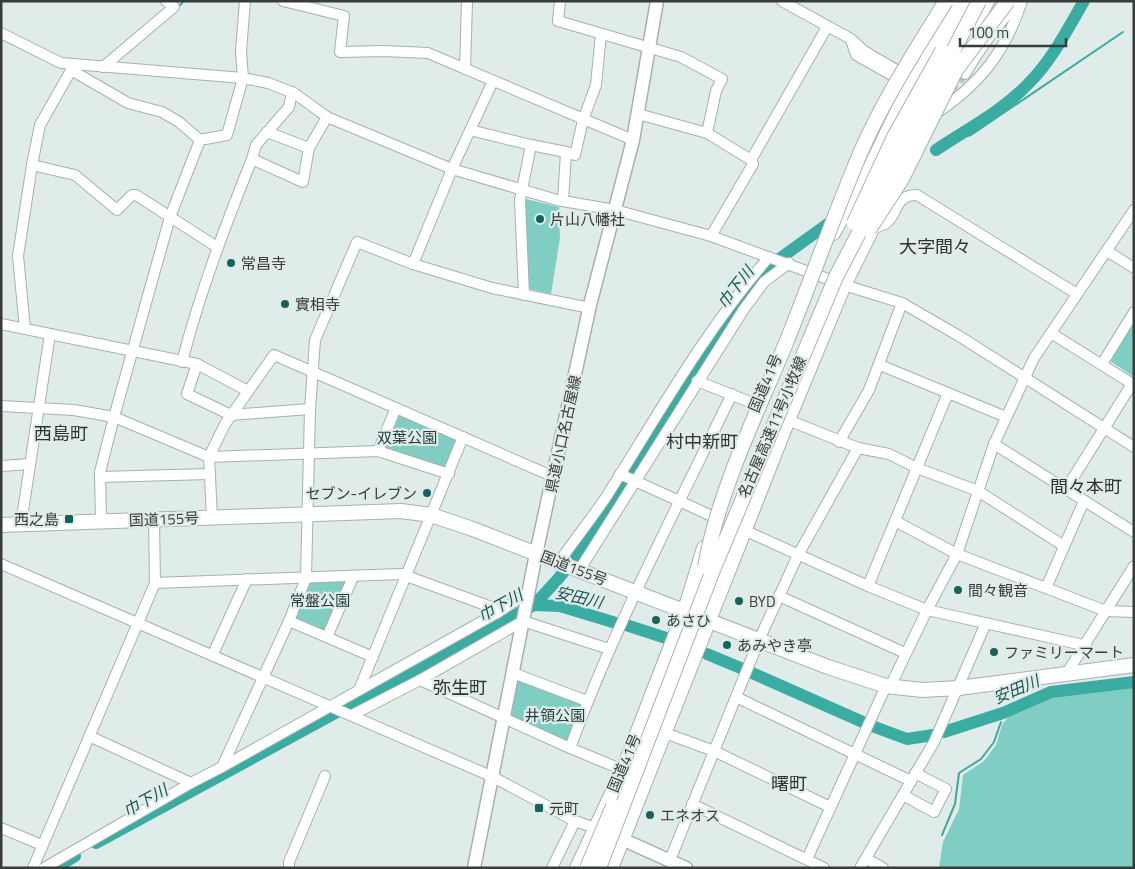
<svg xmlns="http://www.w3.org/2000/svg" width="1135" height="869" font-family="'Titillium Web','Noto Sans JP',sans-serif">
	<style>
		.green { fill: #80cdc4 }
		.lines { fill: none; stroke-linecap: round; stroke-linejoin: round }
		.stream { stroke: #3aaca1; stroke-width: 2 }
		.river { stroke: #3aaca1; stroke-width: 12 }
		.minor-tunnel { stroke: #bec9c7; stroke-width: 10; stroke-dasharray: 10 5; stroke-linecap: butt }
		.minor-casing { stroke: #a6b1af; stroke-width: 12 }
		.major-casing { stroke: #a6b1af; stroke-width: 15 }
		.highway-casing { stroke: #a6b1af; stroke-width: 16 }
		.minor { stroke: #fff; stroke-width: 10 }
		.major { stroke: #fff; stroke-width: 12 }
		.highway { stroke: #fff; stroke-width: 14 }
		.highway-bridge-casing { stroke: #a6b1af; stroke-width: 16; stroke-linecap: butt }
		.highway-bridge { stroke: #fff; stroke-width: 14 }
		.poi-dot { fill: #16635b; stroke: #e0ecea; stroke-width: 2 }
		.labels { text-anchor: middle; dominant-baseline: central; stroke-width: 4.5; stroke-linejoin: round; paint-order: stroke }
		.poi-label { font-size: 15px; fill: #373c3b; stroke: #e0ecea; text-anchor: start }
		.street-label { font-size: 15px; fill: #373c3b; stroke: #e0ecea }
		.park-label { font-size: 15px; fill: #253e3b; stroke: #e0ecea }
		.water-label { font-size: 16px; font-style: italic; fill: #175650; stroke: #e0ecea }
		.quarter-label { font-size: 18px; fill: #2b3433; stroke: #e0ecea }
	</style>
	<rect width="100%" height="100%" fill="#e0ecea"/>
	<g class="green">
		<path d="M522 198 559 207 560 238 551 294 524 288Z"/>
		<path d="M1134 317V377L1110 361 1109 358Z"/>
		<path d="M396 411 458 439 445 469 381 449Z"/>
		<path d="M348 581 326 631 293 619 308 582Z"/>
		<path d="M513 673 587 701 570 748 509 721Z"/>
		<path d="M1134 686V868H939L943 842 959 809 963 775 984 761 996 745 1002 725 1008 717 1053 696Z"/>
	</g>
	<g class="lines">
		<g class="stream">
			<path d="M179 6 184 1"/>
			<path d="M952 140 971 135 1123 32"/>
			<path d="M942 835 955 804 959 773 981 759 994 742 1001 722"/>
		</g>
		<g class="river">
			<path d="M936 150C967 129 1003 111 1029 83 1052 60 1067 30 1084 1"/>
			<path d="M534 605 560 606 616 623"/>
			<path d="M623 624 666 638"/>
			<path d="M707 654 743 669"/>
			<path d="M750 672 865 723"/>
			<path d="M872 726 907 739 933 735"/>
			<path d="M944 732 1003 713 1051 692 1134 682"/>
			<path d="M96 843 534 605 558 579 587 543 684 387 746 296 779 259 829 223"/>
			<path d="M55 868 75 856"/>
		</g>
		<path class="minor-tunnel" d="M946 88 955 85 965 74"/>
		<defs>
			<g id="minor">
				<path d="M283 1 344 16 340 52 384 51 428 53 633 140"/>
				<path d="M560 1 558 21 681 57 722 79 716 91 707 133"/>
				<path d="M782 1 851 39 864 51 903 74"/>
				<path d="M1 33 61 63 243 78 268 83 294 93 327 117 452 169 557 200 615 210 711 236 844 285 902 303 959 336 1134 447"/>
				<path d="M851 40 856 55 895 77"/>
				<path d="M103 67 174 7 166 1"/>
				<path d="M465 69 467 1"/>
				<path d="M71 70 128 103 162 112 179 122 200 140"/>
				<path d="M965 74C981 47 998 22 1021 1"/>
				<path d="M292 92 289 107 256 145 252 159 303 182 309 148 327 117"/>
				<path d="M638 114 707 133 751 160"/>
				<path d="M935 114C980 84 1005 53 1022 1"/>
				<path d="M470 130 531 145"/>
				<path d="M267 132 309 148"/>
				<path d="M32 165 75 175 117 210 132 195H136L217 247"/>
				<path d="M563 201 566 152 575 155 583 120 596 85 601 34"/>
				<path d="M873 228C876 227 881 226 885 224 899 215 893 195 917 195L1077 294"/>
				<path d="M711 236 753 164 751 160 827 27"/>
				<path d="M1107 251 1134 268"/>
				<path d="M413 264 452 169 493 81"/>
				<path d="M524 295 520 200 531 145 566 152"/>
				<path d="M1 324 197 364 248 391"/>
				<path d="M25 329 18 256 32 165 40 125 74 65"/>
				<path d="M1051 333 1134 385"/>
				<path d="M182 362C200 292 225 226 252 159"/>
				<path d="M197 364 187 394 231 415 310 409"/>
				<path d="M1102 364 1134 312"/>
				<path d="M880 365 948 393"/>
				<path d="M697 381 755 404"/>
				<path d="M1 406 74 410 114 417 209 457 378 451 449 474"/>
				<path d="M839 442 869 390 902 303"/>
				<path d="M994 444 1134 532"/>
				<path d="M858 448 889 454 917 468 978 491 1064 546"/>
				<path d="M378 451 396 408"/>
				<path d="M1 466 30 464"/>
				<path d="M620 474 714 517"/>
				<path d="M100 477 210 474"/>
				<path d="M1066 489 1132 384"/>
				<path d="M212 517 209 457 225 424 274 355 554 477"/>
				<path d="M895 521 957 554 1046 588 1106 611 1134 612"/>
				<path d="M101 522 100 472 114 417 170 217 200 140 227 135 243 78 241 51 245 1"/>
				<path d="M21 524 50 334"/>
				<path d="M746 531 868 586 927 610 1083 645"/>
				<path d="M559 562C575 539 593 517 608 494 659 413 706 329 769 257"/>
				<path d="M1 564 493 777 575 821 595 828"/>
				<path d="M580 569 744 309 764 282 789 263"/>
				<path d="M155 583 401 574 494 608 497 613"/>
				<path d="M868 586 948 393 1006 417"/>
				<path d="M1046 588 1084 501"/>
				<path d="M779 596 905 653"/>
				<path d="M289 621 373 657"/>
				<path d="M327 637 353 577"/>
				<path d="M213 654 247 579"/>
				<path d="M513 673 587 701"/>
				<path d="M1067 673 1134 566"/>
				<path d="M420 680 570 748 623 770"/>
				<path d="M890 687 927 610 957 554 994 444 1034 358 1134 210"/>
				<path d="M359 690 463 437"/>
				<path d="M736 697 911 781"/>
				<path d="M352 715 420 680 523 621 609 649"/>
				<path d="M665 733 714 751 830 807"/>
				<path d="M89 736 191 783"/>
				<path d="M570 748C615 626 675 511 732 394"/>
				<path d="M222 767 497 613 529 592"/>
				<path d="M903 795 934 812 946 789 915 773"/>
				<path d="M692 804 824 868"/>
				<path d="M1 828 42 845"/>
				<path d="M807 859 886 686"/>
				<path d="M867 859 883 868"/>
				<path d="M670 860 759 640 798 555 858 448 788 420"/>
				<path d="M33 868 155 583 154 519"/>
				<path d="M44 868 191 783 222 767 289 621 306 578 310 409 315 340 357 242 413 264 492 288 590 308"/>
				<path d="M289 868V862L325 776"/>
				<path d="M552 868 575 821"/>
				<path d="M860 868 934 742 986 623"/>
			</g>
			<g id="major">
				<path d="M613 835 686 868"/>
				<path d="M474 868 536 554 590 305 633 140 657 1"/>
			</g>
			<g id="highway">
				<path d="M945 47 972 3"/>
				<path d="M952 70 987 1"/>
				<path d="M833 233 869 170 910 85 961 1"/>
				<path d="M1 525 401 511 431 515 470 528 828 667 886 686 922 690 959 688 1134 665"/>
				<path d="M577 868 623 770 685 610 704 548"/>
				<path d="M611 868 788 420 844 285 876 221"/>
			</g>
		</defs>
		<use href="#minor" class="minor-casing"/>
		<use href="#major" class="major-casing"/>
		<use href="#highway" class="highway-casing"/>
		<use href="#minor" class="minor"/>
		<use href="#major" class="major"/>
		<use href="#highway" class="highway"/>
		<defs>
			<g id="highway-bridge">
				<path d="M854 223 893 139 942 51"/>
				<path d="M869 230 902 179 956 70 1008 1"/>
				<path d="M705 567C718 492 757 413 786 343 811 281 833 218 859 156 882 102 915 51 946 1"/>
				<path d="M587 868 613 806"/>
				<path d="M599 868 713 570 836 277 979 1"/>
			</g>
		</defs>
		<use href="#highway-bridge" class="highway-bridge-casing"/>
		<use href="#highway-bridge" class="highway-bridge"/>
	</g>
	<g class="poi-dot">
		<circle cx="540" cy="219" r="5"/>
		<circle cx="231" cy="263" r="5"/>
		<circle cx="285" cy="304" r="5"/>
		<circle cx="427" cy="493" r="5"/>
		<rect x="64" y="514" width="10" height="10" rx="2.5"/>
		<circle cx="958" cy="590" r="5"/>
		<circle cx="739" cy="601" r="5"/>
		<circle cx="656" cy="620" r="5"/>
		<circle cx="727" cy="645" r="5"/>
		<circle cx="994" cy="652" r="5"/>
		<rect x="534" y="803" width="10" height="10" rx="2.5"/>
		<circle cx="650" cy="815" r="5"/>
	</g>
	<g class="labels">
		<g class="poi-label">
			<text x="550" y="219">片山八幡社</text>
			<text x="241" y="263">常昌寺</text>
			<text x="295" y="304">實相寺</text>
			<text x="417" y="493" text-anchor="end">セブン-イレブン</text>
			<text x="59" y="519" text-anchor="end">西之島</text>
			<text x="968" y="590">間々観音</text>
			<text x="749" y="601">BYD</text>
			<text x="666" y="620">あさひ</text>
			<text x="737" y="645">あみやき亭</text>
			<text x="1004" y="652">ファミリーマート</text>
			<text x="549" y="808">元町</text>
			<text x="660" y="815">エネオス</text>
		</g>
		<g class="street-label">
			<text transform="translate(765 383) rotate(-67)">国道41号</text>
			<text transform="translate(772 427) rotate(-67)">名古屋高速11号小牧線</text>
			<text transform="translate(563 434) rotate(-78)">県道小口名古屋線</text>
			<text transform="translate(164 519) rotate(-2)">国道155号</text>
			<text transform="translate(574 568) rotate(21)">国道155号</text>
			<text transform="translate(624 763) rotate(-67)">国道41号</text>
		</g>
		<g class="park-label">
			<text x="407" y="437">双葉公園</text>
			<text x="320" y="600">常盤公園</text>
			<text x="555" y="715">井領公園</text>
		</g>
		<g class="water-label">
			<text transform="translate(735 287) rotate(-52)">巾下川</text>
			<text transform="translate(579 597) rotate(13)">安田川</text>
			<text transform="translate(500 605) rotate(-29)">巾下川</text>
			<text transform="translate(1016 689) rotate(-23)">安田川</text>
			<text transform="translate(145 800) rotate(-29)">巾下川</text>
		</g>
		<g class="quarter-label">
			<text x="935" y="246">大字間々</text>
			<text x="61" y="433">西島町</text>
			<text x="702" y="441">村中新町</text>
			<text x="1086" y="486">間々本町</text>
			<text x="460" y="687">弥生町</text>
			<text x="789" y="783">曙町</text>
		</g>
	</g>
	<rect width="1135" height="869" fill="none" stroke="#373c3b" stroke-width="5"/>
	<path d="M960 38v8h106v-8" fill="none" stroke="#373c3b" stroke-width="2.5"/>
	<text x="968" y="38" font-size="15" fill="#373c3b" stroke="#e0ecea" stroke-width="4" paint-order="stroke">100 m</text>
</svg>
